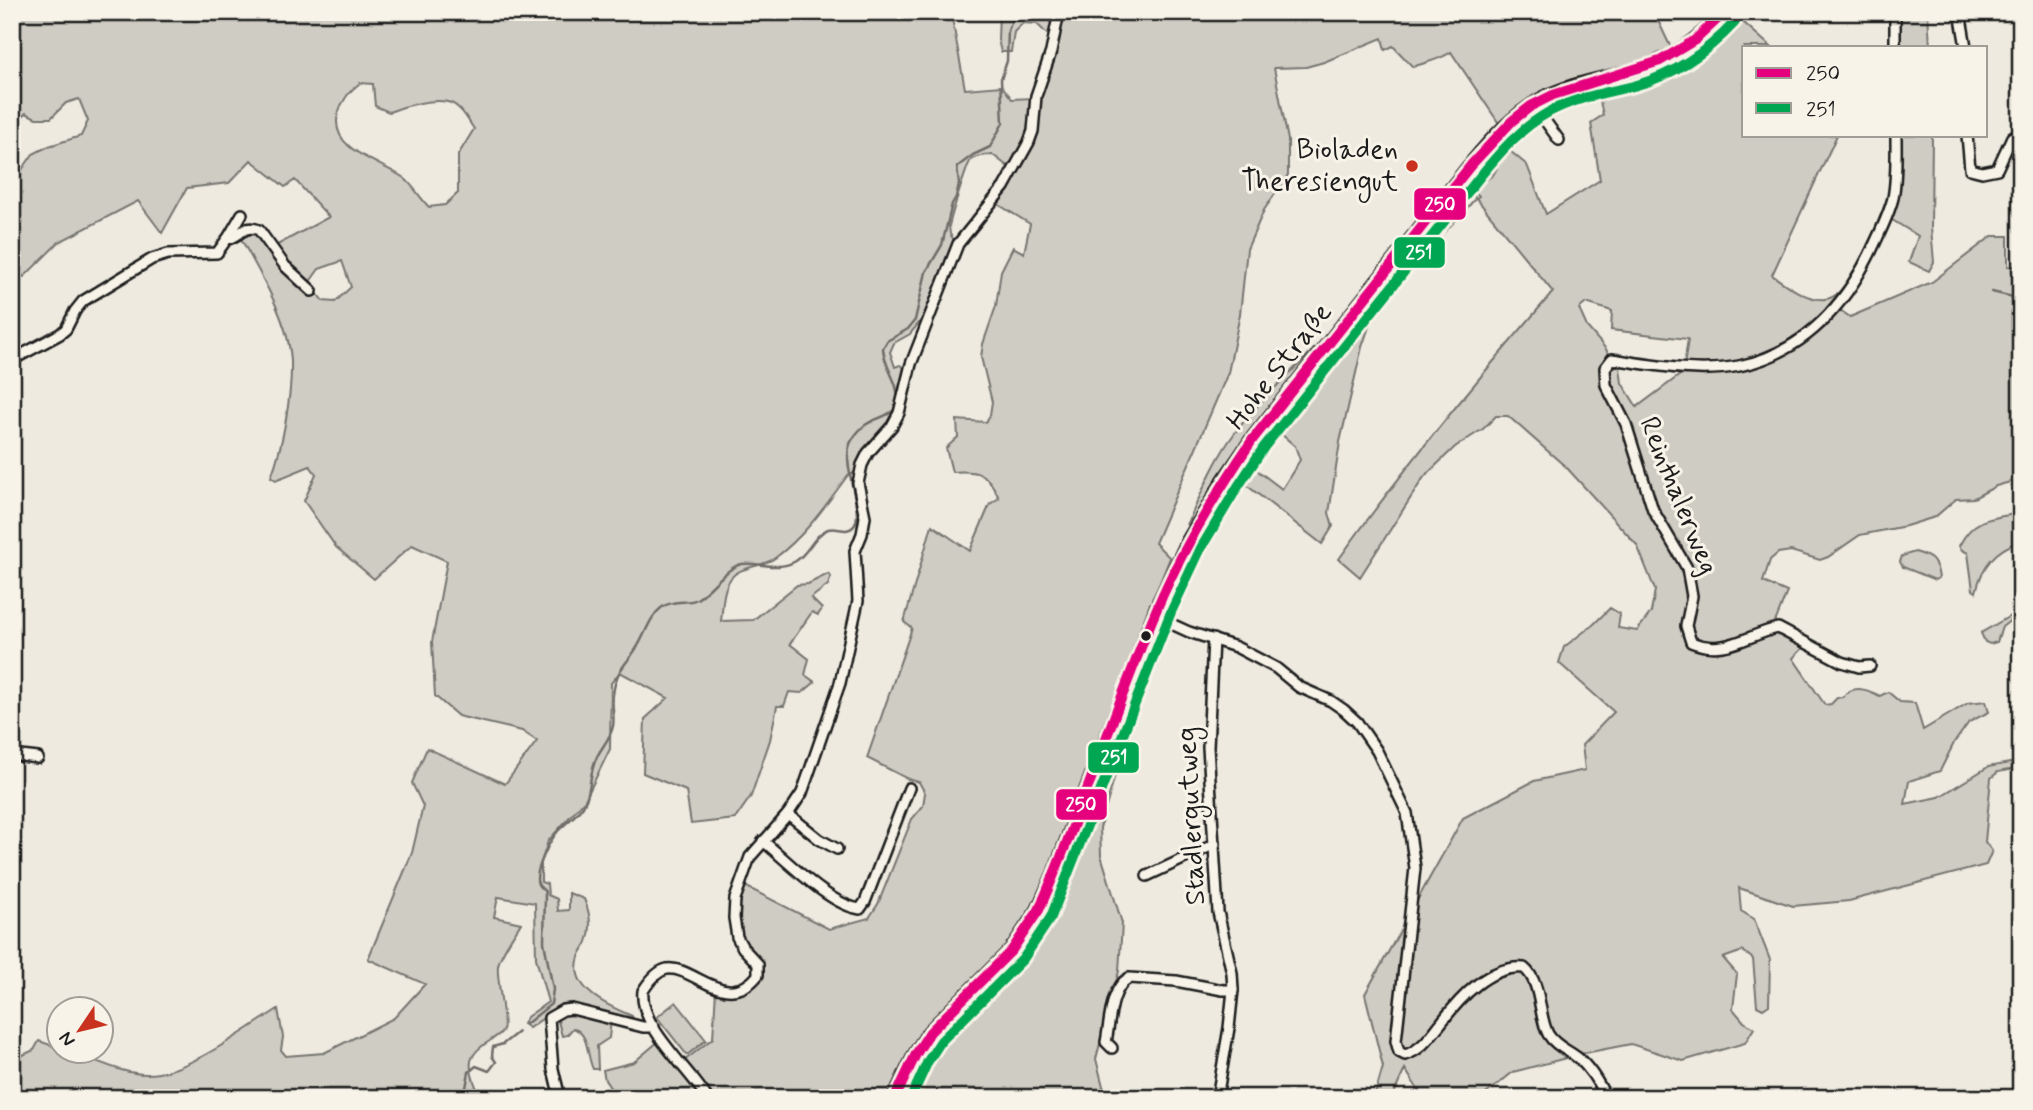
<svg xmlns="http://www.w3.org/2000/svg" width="2033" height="1110" font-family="Mynerve,sans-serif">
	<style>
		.green { fill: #cfccc3; stroke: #767470; stroke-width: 2; fill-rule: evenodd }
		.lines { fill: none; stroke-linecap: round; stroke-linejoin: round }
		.stream { stroke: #6f6d69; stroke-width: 2.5 }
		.street-casing { stroke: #1c1c1c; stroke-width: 14 }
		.secondary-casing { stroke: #1c1c1c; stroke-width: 18 }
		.street { stroke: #f7f3e8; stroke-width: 9 }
		.secondary { stroke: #f7f3e8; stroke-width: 12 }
		.bus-1-casing { stroke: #f7f3e8; stroke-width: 16 }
		.bus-2-casing { stroke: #f7f3e8; stroke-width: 16 }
		.bus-1 { stroke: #e5007d; stroke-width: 10 }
		.bus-2 { stroke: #00a651; stroke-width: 10 }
		.poi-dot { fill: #c8321e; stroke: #f7f3e8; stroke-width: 2.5 }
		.bus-dot { fill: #1c1c1c; stroke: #f7f3e8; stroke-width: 2.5 }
		.labels { text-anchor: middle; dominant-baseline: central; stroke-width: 6; stroke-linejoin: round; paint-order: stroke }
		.poi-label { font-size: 28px; fill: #1c1c1c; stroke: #f7f3e8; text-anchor: end }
		.street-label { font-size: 28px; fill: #1c1c1c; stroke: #f7f3e8 }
		.line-badge { stroke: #f7f3e8; stroke-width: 2.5 }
		.badge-label { font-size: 19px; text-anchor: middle; font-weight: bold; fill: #fff }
	</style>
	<rect width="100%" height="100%" fill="#eeeae0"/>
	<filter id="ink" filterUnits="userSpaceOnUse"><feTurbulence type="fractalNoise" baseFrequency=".0143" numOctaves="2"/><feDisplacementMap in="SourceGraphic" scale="14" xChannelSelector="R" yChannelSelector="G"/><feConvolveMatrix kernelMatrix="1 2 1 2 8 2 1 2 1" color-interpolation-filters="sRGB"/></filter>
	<g filter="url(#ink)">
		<g class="green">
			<path d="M12 12H951L965 89 1002 86 1012 99 1033 98 1030 131 1011 169 993 155C986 155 976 156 971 160 967 164 951 217 949 226L950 234 956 243 928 312 910 334 894 343 890 352 895 367 900 365 905 368C902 385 901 402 893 418 883 438 862 451 855 473L848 475C826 505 805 536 775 558 763 567 740 566 731 578 722 590 723 607 721 621L753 620 797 585 808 584 828 574 831 577 828 585 811 598 822 609 818 615 812 612 790 644 809 659 805 675 815 682 802 693 789 692 784 706H777L770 740 751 796 735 819 691 824 686 791 643 773 645 719 668 698 620 672 611 683 610 749 585 800 548 841 541 863V882L547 884 548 895 557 899 558 911 569 910V893L584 899C590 913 593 927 587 942 585 947 581 951 579 957 568 989 608 1006 632 1016L633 1019 630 1021 611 1020 609 1038 597 1046 598 1069H593C586 1055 590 1034 573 1028L567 1035 562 1036 555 1010 529 1028 523 1024 527 1017 548 1002 536 958 535 903 498 897 494 917 521 923C515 933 499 955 498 966 496 978 507 1024 503 1030 501 1034 495 1037 491 1040 468 1054 466 1063 477 1089L473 1094 475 1098H22L12 1085V1060L34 1050 39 1041 59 1048 60 1050 68 1051C92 1058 121 1074 146 1074 185 1075 245 1030 278 1009L283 1037 281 1050 286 1056 324 1053 394 1018 425 984 368 959 412 853 423 806 412 783 427 748 505 784 537 741 522 731 458 716 435 696 432 642 447 561 412 545 374 579 336 547 304 501 316 474 310 466 276 480 271 477C283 446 292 394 291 361 289 320 259 272 240 237L256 233 270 249 329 217 295 180 285 187 251 160 229 183 187 188 162 233 138 201 59 242 24 277 18 272 12 247V184L33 154 49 146 81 136 88 121 79 99 66 103 51 118H36L26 113 12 127ZM360 83 373 84 375 106 389 112C404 106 436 97 451 103 461 107 468 120 474 129L458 155V193L445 205 429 207C420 198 413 185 404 178 382 162 329 151 338 114 342 100 349 91 360 83ZM342 261 351 287 335 302 323 301 309 283 319 269Z"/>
			<path d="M999 12H1054L1055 13 1052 27 1047 34 1037 24 1023 23 1014 32 1011 52H1001L998 40Z"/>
			<path d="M1061 12H1654L1672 50 1647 61 1607 73 1500 125 1451 52C1440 60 1426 62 1413 67L1393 46 1385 50 1382 38 1324 62 1306 67 1274 68 1288 140V175L1264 210 1247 249 1240 314 1228 373 1155 543 1170 558 1153 600 1107 747 1112 744 1133 686 1137 683 1140 687 1100 828 1101 855 1122 923 1119 971 1096 1059 1106 1098H903L921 1059 936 1036 930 1027 890 1098H709L684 1061 713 1038 716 990 748 987 759 968C736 928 736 929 743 885L829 929 869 918 878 904 912 819 923 806 925 793 919 782 908 779 867 758 912 628 904 622 932 525 970 551 990 504 999 498C988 472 977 470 952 472L946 448 958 437 957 420 986 422 990 415 992 402 981 357 983 344 996 306 1001 271 1013 247 1024 253 1030 224 996 203 1020 163Z"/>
			<path d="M1898 12H1928L1930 47H1898Z"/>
			<path d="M1734 14 1771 47H1744V135H1837L1772 275C1786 285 1811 304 1830 298 1852 292 1885 208 1891 186L1894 187 1872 244 1836 306 1801 335 1751 358 1723 365 1684 366 1688 339 1611 330 1612 311 1586 303 1579 309 1587 327 1606 349 1609 356 1602 368 1654 514 1658 509 1628 423 1608 384 1610 367H1620L1622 383 1637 407 1684 372 1725 370 1806 339 1819 330 1840 310 1850 317 1932 282 1992 236H2008V266L2021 267V479L1996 486 1974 498 1956 499 1935 517 1906 526 1860 535 1828 557 1820 560 1791 551 1778 553 1770 560 1763 582 1787 592 1774 625 1779 634 1804 647 1793 658 1825 705 1831 704 1837 698C1847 696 1839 699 1847 693 1857 685 1870 691 1880 696L1888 692 1900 702 1915 703 1923 730 1968 703 1986 701 1989 712 1969 722 1954 743 1940 771 1909 781 1905 804 1939 797 1988 767 2021 761V768L1998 772 1991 778 1985 842 1992 851 1986 865 1849 901 1793 906 1739 888 1741 911 1754 919 1770 960 1769 1005 1763 1009 1757 1006 1753 959 1743 951 1723 958 1737 974 1733 1009 1744 1022 1754 1028 1745 1043 1683 1061 1631 1044 1585 1053 1513 1072 1481 1098H1423L1405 1069 1392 1098H1374L1383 1067 1365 994 1463 818 1534 781 1585 770 1582 745 1614 712 1559 663 1564 647 1594 624 1610 608 1620 614 1618 628 1637 631 1651 612 1655 590 1637 545 1567 468 1508 416H1496L1483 429 1455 447 1424 477 1360 577 1339 559C1405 466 1478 378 1553 292L1476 198 1420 259 1370 324 1362 347 1340 442 1329 513 1333 526 1322 544 1236 477 1246 462 1282 489 1300 460 1295 446 1273 427C1299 393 1330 363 1358 330 1396 285 1432 238 1471 194L1476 198 1479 196 1473 189 1493 175 1497 168 1496 160 1505 147 1527 165 1546 214 1600 180 1591 123 1603 115 1597 88 1635 79 1664 69 1668 71C1695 58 1724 43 1734 14Z"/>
			<path d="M1898 135H1932L1931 228 1934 262 1929 271 1909 262 1918 236 1889 218Z"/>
			<path d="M1327 336 1264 414 1197 514 1187 525C1201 494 1214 461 1234 434 1261 398 1296 368 1327 336Z"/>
			<path d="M2015 514 2021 515V541C1994 550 1982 566 1976 592L1973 590 1968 553 1962 550 1959 546C1972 520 1988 518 2015 514Z"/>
			<path d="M1915 552C1931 556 1937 561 1939 578L1935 580 1903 567 1900 562 1902 556Z"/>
			<path d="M2010 616 2012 619 2002 627 1997 642 1990 644 1985 642 1981 633Z"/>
			<path d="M676 1002 706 1040 687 1055 657 1017Z"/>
			<path d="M659 1041 703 1098H617L605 1080 603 1070 634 1062Z"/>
		</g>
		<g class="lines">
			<g class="stream">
				<path d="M1992 292 2021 299"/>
				<path d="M898 400C898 379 884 368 883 348L887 341 908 329 915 320 926 272 942 245 952 204 956 197 959 184 957 167 973 155 990 147 1003 123 1001 79 1007 61 1008 30 1012 21 1021 12"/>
				<path d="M526 1024 551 1004 553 989 544 942 545 892C543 889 539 887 538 884 533 873 550 840 558 831 567 821 581 813 586 800 591 787 590 771 596 759 601 747 610 740 613 726 615 716 611 705 613 695 616 667 628 664 639 644 646 632 650 617 661 608 672 599 689 604 697 599 709 592 728 566 742 564 760 562 777 571 794 562 809 554 812 536 828 529 837 526 846 534 853 527 867 514 838 462 852 440 869 414 881 423 898 407"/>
				<path d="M464 1098 469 1072 476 1066 489 1071 496 1062 492 1056 493 1047 503 1044 518 1032"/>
			</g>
			<defs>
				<g id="street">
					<path d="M1960 12 1966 47"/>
					<path d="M1895 47V12"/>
					<path d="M1967 135 1970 169 1982 172 1997 169 2012 137 2021 133"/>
					<path d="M1471 165 1476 169 1484 168C1504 153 1512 116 1543 118L1559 140"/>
					<path d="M228 238 242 214"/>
					<path d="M12 360 60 334 66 329 75 311 83 301 152 259 168 254 217 253 227 239C239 238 244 223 259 230L285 266 312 291"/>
					<path d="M1154 616 1189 632 1236 647 1276 668 1299 687 1331 701 1344 710 1357 722 1377 751 1407 813 1415 868 1396 1041 1399 1052 1405 1055C1422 1050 1431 1035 1441 1023 1460 998 1489 965 1524 968 1542 982 1538 1015 1548 1034 1555 1046 1568 1050 1578 1058 1590 1068 1599 1083 1606 1098"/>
					<path d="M1213 639 1208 747 1218 912 1232 973 1233 990 1229 1028 1217 1098"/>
					<path d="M1870 666 1859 667 1842 662 1778 628C1746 635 1726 656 1691 642L1686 626 1692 596 1687 568 1653 510 1626 424 1606 385 1605 368 1612 359C1652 365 1698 374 1739 366 1807 352 1848 302 1875 243 1882 228 1889 214 1893 198 1897 177 1896 156 1896 135"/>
					<path d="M12 755 38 758"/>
					<path d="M788 814 819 839 837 849"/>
					<path d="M763 841C787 860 829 905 860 909L865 902 909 788"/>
					<path d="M1147 876 1215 844"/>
					<path d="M1112 1048 1106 1042C1110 1023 1110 988 1129 978L1176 981 1223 990H1233"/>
					<path d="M560 1098 553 1069 549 1018 563 1010 572 1009 643 1027H654"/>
					<path d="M707 1098C689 1068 639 1027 643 991 648 983 657 971 667 969 693 965 727 1014 758 975V964L743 948 737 937 734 918 735 899 750 857 788 814 802 793 840 683 858 601 855 551 862 534 865 517 858 483 862 465 868 453 892 426 899 413 911 364 958 244 1004 187 1029 142 1033 131 1036 96 1051 52 1059 12"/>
				</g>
				<path id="secondary" d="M895 1098 916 1054 930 1032 1012 950 1039 910 1054 876 1158 606 1189 541 1225 480 1253 439 1471 165C1492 140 1513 116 1542 100 1571 84 1604 80 1635 71 1670 61 1701 39 1725 12"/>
			</defs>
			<use href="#street" class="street-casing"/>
			<use href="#secondary" class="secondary-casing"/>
			<use href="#street" class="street"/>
			<use href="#secondary" class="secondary"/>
			<defs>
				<path id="bus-1" d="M895 1098 916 1054 930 1032 1012 950 1039 910C1083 810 1115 706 1158 606 1183 547 1217 492 1253 439L1471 165 1512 121 1531 106 1553 95 1660 61 1695 40 1725 12"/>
				<path id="bus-2" d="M911 1098 928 1061 941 1041 1023 959 1051 917 1171 612 1201 548 1237 488 1264 447 1482 174C1501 151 1522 127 1549 112 1576 97 1607 93 1637 85 1676 74 1708 51 1735 22"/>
			</defs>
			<use href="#bus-1" class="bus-1-casing"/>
			<use href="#bus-2" class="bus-2-casing"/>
			<use href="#bus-1" class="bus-1"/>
			<use href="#bus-2" class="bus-2"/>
		</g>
	</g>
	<circle class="poi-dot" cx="1412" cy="166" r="7"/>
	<circle class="bus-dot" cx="1146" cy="636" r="6"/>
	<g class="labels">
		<g class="poi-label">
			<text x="1398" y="150">Bioladen<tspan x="1398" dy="32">Theresiengut</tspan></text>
		</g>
		<g class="street-label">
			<text transform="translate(1280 367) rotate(-52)">Hohe Straße</text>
			<text transform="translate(1678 496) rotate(68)">Reinthalerweg</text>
			<text transform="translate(1192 816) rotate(-93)">Stadlergutweg</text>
		</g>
	</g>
	<g class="line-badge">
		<rect x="1413" y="187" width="54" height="34" rx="7" fill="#e5007d"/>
		<rect x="1393" y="236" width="53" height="33" rx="7" fill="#00a651"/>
		<rect x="1087" y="741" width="53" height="33" rx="7" fill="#00a651"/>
		<rect x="1055" y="788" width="53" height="33" rx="7" fill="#e5007d"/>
	</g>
	<g class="badge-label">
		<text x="1440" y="211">250</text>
		<text x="1419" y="259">251</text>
		<text x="1114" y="764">251</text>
		<text x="1081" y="811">250</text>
	</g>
	<rect width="2033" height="1110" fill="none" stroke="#f7f3e8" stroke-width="42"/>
	<rect x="21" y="21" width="1991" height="1068" fill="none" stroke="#1c1c1c" stroke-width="2.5" filter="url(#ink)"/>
	<rect x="1742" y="46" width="245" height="91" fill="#f7f3e8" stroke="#9f9d96" stroke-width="2"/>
	<rect x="1756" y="68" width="35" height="10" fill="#e5007d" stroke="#9f9d96" stroke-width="2"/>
	<text x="1806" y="80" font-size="21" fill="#1c1c1c">250</text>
	<rect x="1756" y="103" width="35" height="10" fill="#00a651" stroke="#9f9d96" stroke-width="2"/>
	<text x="1806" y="116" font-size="21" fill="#1c1c1c">251</text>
	<g transform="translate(80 1030) rotate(235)"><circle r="33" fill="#f7f3e8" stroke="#9f9d96" stroke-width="2"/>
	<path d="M0-5L12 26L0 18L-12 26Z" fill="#c8321e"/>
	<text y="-10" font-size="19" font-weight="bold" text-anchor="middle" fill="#1c1c1c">N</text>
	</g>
</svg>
